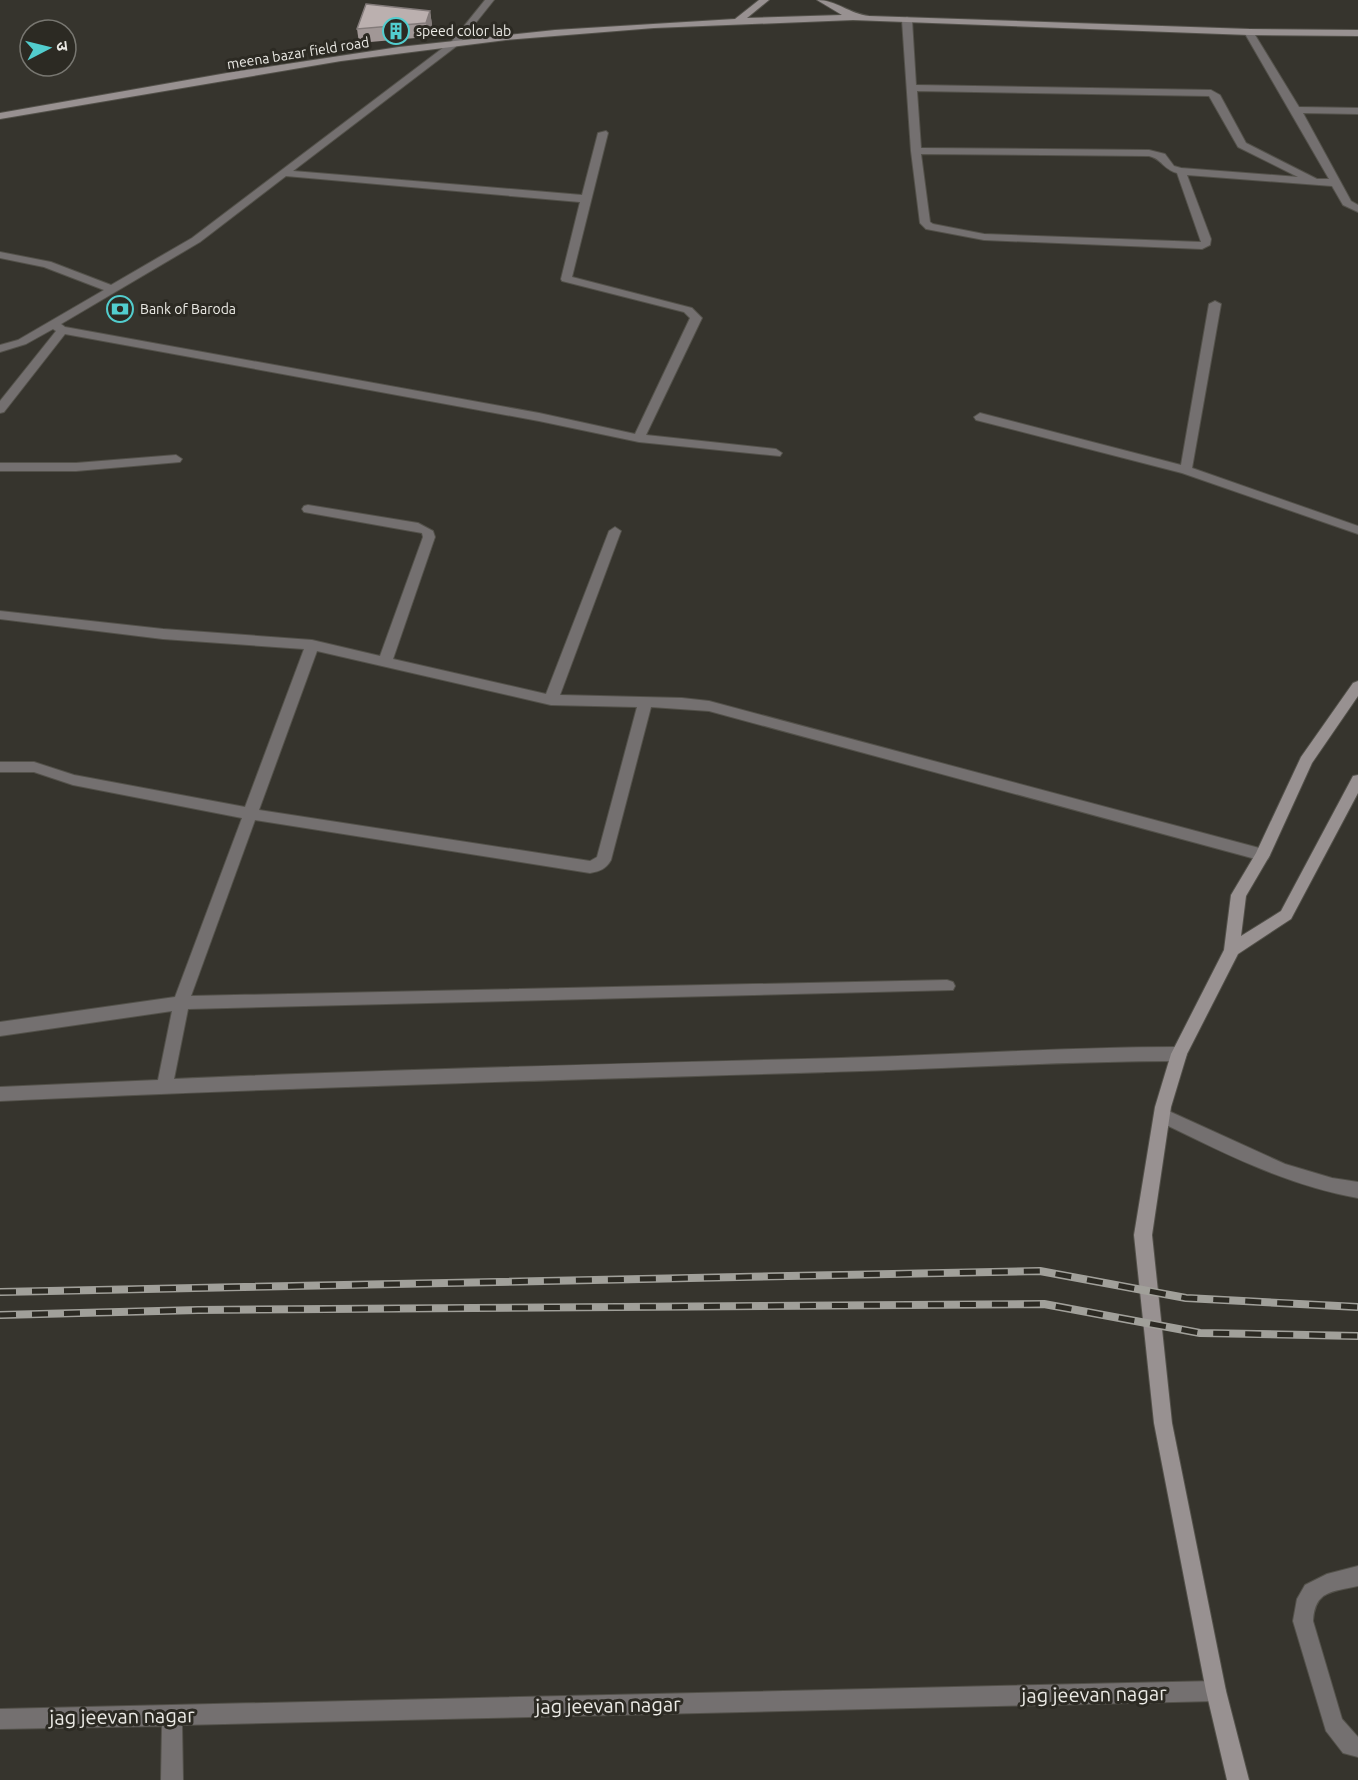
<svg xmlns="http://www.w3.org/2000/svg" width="1358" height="1780" font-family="Ubuntu,'Noto Sans Devanagari',sans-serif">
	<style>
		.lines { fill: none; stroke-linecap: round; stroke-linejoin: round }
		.lane-casing { stroke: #53514a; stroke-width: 2 }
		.street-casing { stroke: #53514a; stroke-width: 2 }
		.secondary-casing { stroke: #53514a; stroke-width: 2 }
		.lane { fill: #747070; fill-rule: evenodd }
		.street { fill: #747070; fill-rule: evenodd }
		.secondary { fill: #989191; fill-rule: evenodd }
		.rail-casing { stroke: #a1a09a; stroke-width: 8 }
		.rail { stroke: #2c2a23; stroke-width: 5; stroke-dasharray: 16; stroke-linecap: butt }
		.wall { fill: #a19796 }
		.shaded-wall { fill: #837b7a }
		.building { fill: #bbb0af; stroke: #837b7a; stroke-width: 1.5 }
		.labels { text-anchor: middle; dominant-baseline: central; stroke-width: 6; stroke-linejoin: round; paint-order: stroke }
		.far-poi-label { font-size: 14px; fill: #ebeae5; stroke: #2c2a23; text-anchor: start }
		.far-street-label { font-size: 14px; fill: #ebeae5; stroke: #2c2a23 }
		.near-street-label { font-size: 20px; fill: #ebeae5; stroke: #2c2a23 }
	</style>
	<rect width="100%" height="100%" fill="#36342d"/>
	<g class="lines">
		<defs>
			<path id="lane" d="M1215 301 1221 304 1192 468 1358 526V534L1182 473 976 420 974 417 980 413 1181 465 1209 304Z"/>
			<g id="street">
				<path d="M485 0H494L458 45 293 171 582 195 598 133 606 131 608 133 572 277 692 308 702 318 646 435 776 449 782 453 780 456 639 442 539 421 65 334 4 412 0 413V401L56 331 53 329 26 344 0 352V345L18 340 104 290 44 267 0 258V252L51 262 111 285 192 238 452 41ZM286 176 580 202 561 279 562 281 684 312 690 318 635 434 539 413 65 327 61 324 200 242Z"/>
				<path d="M907 17 912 20 916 85 1211 90 1220 95 1246 143 1317 179H1329L1244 32 1252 30 1299 107 1358 108V114L1303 113 1351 201 1358 205V212L1343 205 1332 186 1187 175 1211 239 1210 245 1202 249 984 240 926 229 920 223 911 151 902 20ZM917 91 1209 96 1238 147 1298 177 1181 168 1174 166 1165 154 1149 150 921 148ZM921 154 1149 156C1162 159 1163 169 1177 173L1201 242 984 234 933 224 930 222Z"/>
				<path d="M176 455 182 459 180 462 76 471H0V463H76Z"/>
				<path d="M308 505 418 523 433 531 435 537 393 659 546 694 609 531 615 527 621 531 560 695 682 698 709 701 1263 849 1268 851 1270 855 1268 859 1263 861 709 711 651 707 611 860C606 869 600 871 590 873L255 820 191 996 947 980 953 982 955 986 953 990 188 1009 174 1079C396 1069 618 1064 841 1058 954 1055 1066 1047 1179 1047L1185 1049 1187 1054 1185 1059 1179 1061C1062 1061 946 1069 829 1072 553 1080 276 1088 0 1101V1087L158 1080 172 1011 0 1036V1022L175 997 242 818 73 785 34 772H0V762H34L74 775 245 807 304 649 163 639 0 619V611L163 629 312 640 380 656 423 537 422 533 304 512 302 509 304 506ZM317 651 551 705 637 707 597 857 590 861 259 810Z"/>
				<path d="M1162 1108 1285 1164 1332 1178 1358 1182V1198C1285 1185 1222 1152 1156 1120L1154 1115 1156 1110Z"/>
				<path d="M1358 1566V1586C1332 1592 1315 1590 1313 1621L1342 1719 1358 1737V1757L1343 1753 1326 1731 1293 1621 1297 1599 1305 1585 1327 1574Z"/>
				<path d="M1216 1681 1223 1684 1226 1691 1223 1698 1216 1701 182 1725 183 1780H161L162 1726 0 1729V1709Z"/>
			</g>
			<g id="secondary">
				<path d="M759 0H769L747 18 842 15 817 0C836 0 850 14 869 16L1249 29 1358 30V36L1249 35 853 20 654 28 506 40 341 61 0 119V113L227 73 399 47 555 30 735 19Z"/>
				<path d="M1358 681V696L1312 763 1270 855 1246 896 1241 936 1281 911 1353 776 1358 775V793L1291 919 1238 954 1187 1054 1171 1107 1152 1235 1172 1423 1226 1691 1249 1780H1227L1206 1691 1154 1423 1134 1235 1155 1107 1171 1054 1224 950 1231 895 1256 853 1301 757 1353 683Z"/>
			</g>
		</defs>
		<use href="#lane" class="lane-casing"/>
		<use href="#street" class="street-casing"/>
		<use href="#secondary" class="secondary-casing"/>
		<use href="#lane" class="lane"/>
		<use href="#street" class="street"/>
		<use href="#secondary" class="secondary"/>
		<defs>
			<g id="rail">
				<path d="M0 1292 1040 1271 1186 1298 1358 1307"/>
				<path d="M0 1315 198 1310 1044 1304 1200 1333 1358 1336"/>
			</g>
		</defs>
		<use href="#rail" class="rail-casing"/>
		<use href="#rail" class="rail"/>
	</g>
	<path class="wall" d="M430 11 432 25 427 37 359 43 357 29Z"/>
	<path class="shaded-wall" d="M430 11 432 25 427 37 426 23Z"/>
	<path class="building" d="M366 4 430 11 426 23 357 29Z"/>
	<defs>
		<symbol id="building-ring" viewBox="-11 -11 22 22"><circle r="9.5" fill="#2c2a23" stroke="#52cdce" stroke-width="1.5"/><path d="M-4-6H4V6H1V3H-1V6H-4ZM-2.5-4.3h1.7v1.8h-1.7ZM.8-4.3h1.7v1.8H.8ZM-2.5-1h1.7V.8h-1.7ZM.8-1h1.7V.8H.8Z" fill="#52cdce"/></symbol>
		<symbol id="bank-ring" viewBox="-11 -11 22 22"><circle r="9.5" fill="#2c2a23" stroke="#52cdce" stroke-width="1.5"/><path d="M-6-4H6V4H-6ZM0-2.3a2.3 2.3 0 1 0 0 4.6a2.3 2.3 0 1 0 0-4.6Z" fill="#52cdce"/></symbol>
	</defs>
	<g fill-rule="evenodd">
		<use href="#building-ring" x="381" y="16" width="30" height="30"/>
		<use href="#bank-ring" x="105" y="294" width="30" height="30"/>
	</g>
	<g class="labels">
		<g class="far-poi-label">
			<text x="416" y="31">speed color lab</text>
			<text x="140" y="309">Bank of Baroda</text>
		</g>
		<g class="far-street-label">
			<text transform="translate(298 53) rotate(-9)">meena bazar field road</text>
		</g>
		<g class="near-street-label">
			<text transform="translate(1094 1694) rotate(-1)">jag jeevan nagar</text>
			<text transform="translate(608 1705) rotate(-1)">jag jeevan nagar</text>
			<text transform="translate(122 1716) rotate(-1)">jag jeevan nagar</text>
		</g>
	</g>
	<g transform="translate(48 48) rotate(83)"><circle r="28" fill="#2c2a23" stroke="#787771" stroke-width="1.5"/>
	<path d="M0-4.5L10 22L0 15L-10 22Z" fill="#52cdce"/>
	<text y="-9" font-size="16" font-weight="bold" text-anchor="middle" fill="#ebeae5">उ</text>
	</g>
</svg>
